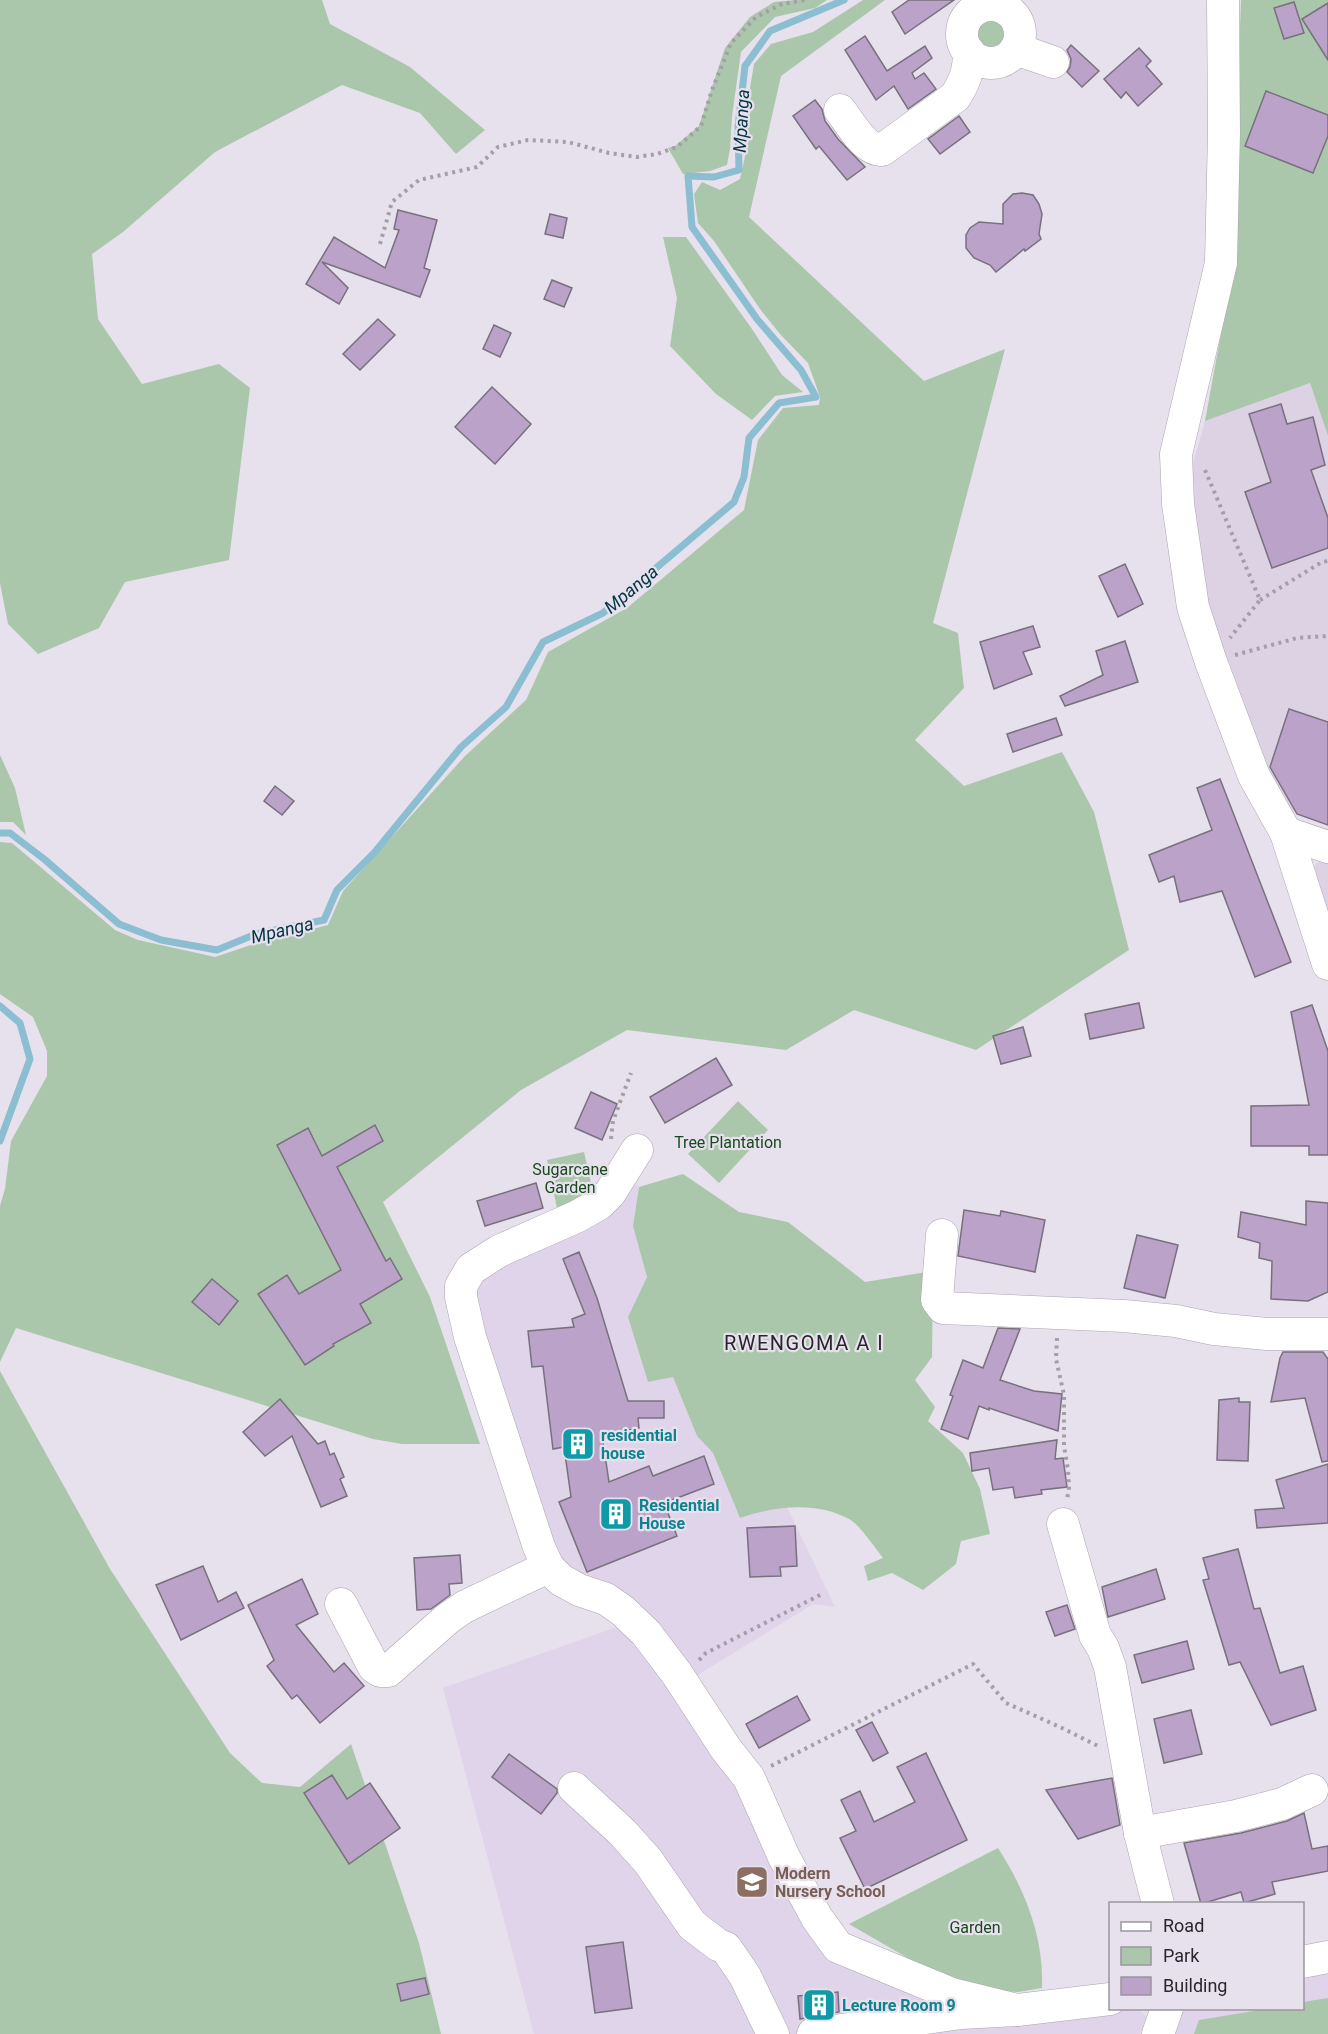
<svg xmlns="http://www.w3.org/2000/svg" width="1328" height="2034" font-family="Roboto,sans-serif">
	<style>
		.built { fill: #dcd2e4 }
		.education { fill: #dfd4e9 }
		.green { fill: #abc7ab }
		.lines { fill: none; stroke-linecap: round; stroke-linejoin: round }
		.stream { stroke: #8abed0; stroke-width: 7 }
		.building { fill: #baa2c8; stroke: #78717d; stroke-width: 1.5 }
		.minor-casing { stroke: #aca4b0; stroke-width: 33 }
		.path { stroke: #a39ea8; stroke-width: 4; stroke-dasharray: 3 4.5; stroke-linecap: butt }
		.minor { stroke: #fff; stroke-width: 32 }
		.labels { text-anchor: middle; dominant-baseline: central; stroke-width: 4.5; stroke-linejoin: round; paint-order: stroke }
		.park-label { font-size: 16px; fill: #184a1e; stroke: #e7e0ed }
		.culture-label { font-size: 16px; font-weight: bold; fill: #0d838f; stroke: #e7e0ed; text-anchor: start }
		.education-label { font-size: 16px; font-weight: bold; fill: #785e54; stroke: #e7e0ed; text-anchor: start }
		.water-label { font-size: 18px; font-style: italic; fill: #033542; stroke: #e7e0ed }
		.quarter-label { font-size: 20px; letter-spacing: 1.5px; fill: #2a272c; stroke: #e7e0ed }
	</style>
	<rect width="100%" height="100%" fill="#e7e0ed"/>
	<g class="built">
		<path d="M1310 383 1328 436V825L1297 814 1270 790 1211 635 1189 477 1205 421Z"/>
		<path d="M1328 860V924L1312 876 1316 863Z"/>
	</g>
	<g class="education">
		<path d="M623 1175 639 1187 633 1226 647 1277 628 1317 648 1382 673 1377 697 1436 713 1453 740 1518 756 1513 787 1507 835 1607 813 1604 696 1676 562 1575 487 1354 477 1300V1272Z"/>
		<path d="M620 1626 692 1679 799 1908 953 2004 956 2030 1110 2006V2008L1139 2009 1146 2017 1140 2034H534L443 1688Z"/>
		<path d="M1328 1968V2034H1168L1176 2009 1302 2008 1303 1974Z"/>
	</g>
	<g class="green">
		<path d="M0 0H322L330 24 410 67 485 130 456 154 420 113 342 85 215 152 123 232 92 254 98 319 142 384 219 364 250 388 229 560 125 582 99 628 38 654 8 624 0 583Z"/>
		<path d="M795 0H827L815 8 775 17 741 52 732 116 730 149 727 165 710 171 683 174 668 148 675 146 699 126 725 48 750 17 774 2Z"/>
		<path d="M863 0H885L781 76 749 217 924 381 1005 349 933 623 958 633 964 688 915 740 964 786 1062 752 1094 812 1129 950 976 1050 854 1010 786 1050 627 1030 521 1090 383 1202 430 1297 480 1444H402L373 1439 16 1328 0 1362V1206L5 1189 11 1141 47 1076V1051L33 1017 0 994V842L12 843 115 930 138 940 215 957 251 945 328 925 343 891 465 756 526 700 548 652 627 608 744 510 758 440 783 408 819 405 820 397 808 363 780 334 760 309 714 241 698 223 694 194 702 182 720 190 740 179 747 147 746 112 754 64 771 44 813 32Z"/>
		<path d="M1241 0H1328V436L1310 383 1205 421 1231 279Z"/>
		<circle cx="992" cy="35" r="19"/>
		<path d="M663 237H686L752 329 782 375 803 392 775 396 752 420 716 394 670 346 677 298Z"/>
		<path d="M0 755 15 788 26 835 13 822H0Z"/>
		<path d="M738 1101 768 1130 719 1183 688 1154Z"/>
		<path d="M584 1152 596 1205 558 1213 547 1160Z"/>
		<path d="M683 1174 739 1212 788 1222 865 1282 933 1271 932 1357 915 1380 935 1407 928 1421 963 1453 980 1489 990 1534 961 1541 956 1564 923 1590 892 1573 868 1581 864 1566 883 1558C875 1548 860 1525 849 1519 816 1501 775 1506 740 1518L713 1453 697 1436 673 1377 648 1382 628 1317 647 1277 633 1226 639 1187Z"/>
		<path d="M0 1371 110 1569 230 1753 262 1783 300 1787 351 1744 419 1943 441 2034H0Z"/>
		<path d="M998 1848C1025 1890 1044 1937 1042 1988L1018 1992 978 1990 913 1961 849 1924Z"/>
		<path d="M1328 1998V2034H1194L1199 2020 1266 2009 1302 2008 1303 2002Z"/>
	</g>
	<g class="lines">
		<g class="stream">
			<path d="M0 833H10L44 859 119 924 161 940 217 950 256 934 324 920 337 890 374 853 461 747 506 707 543 642 603 613 734 502 744 477 749 438 779 403 816 397 801 370 757 319 692 227 688 176 714 177 739 170 738 127 745 66 770 31 844 0"/>
			<path d="M0 1006 20 1023 30 1059 0 1141"/>
		</g>
	</g>
	<g class="building">
		<path d="M909 0H954L905 34 892 12Z"/>
		<path d="M1294 2 1304 33 1284 39 1274 8Z"/>
		<path d="M1328 3V60L1302 19Z"/>
		<path d="M865 36 887 71 925 46 932 58 912 73 915 79 924 73 936 89 908 109 894 86 876 100 845 50Z"/>
		<path d="M1071 45 1099 71 1082 87 1067 72 1070 67 1071 59 1067 50Z"/>
		<path d="M1139 48 1151 61 1146 66 1162 84 1138 106 1126 92 1121 98 1104 79Z"/>
		<path d="M1266 91 1328 115V136L1313 173 1245 146Z"/>
		<path d="M815 100 822 109 825 121 838 139 865 167 847 180 819 146 816 149 793 116Z"/>
		<path d="M959 116 970 132 940 154 928 139Z"/>
		<path d="M1022 193 1033 195 1039 204 1042 214 1039 234 1041 239 1025 251 1024 249 996 272 990 265 974 258 966 248V235L970 228 979 222 1003 224V204L1013 194Z"/>
		<path d="M398 210 437 220 424 268 430 270 420 297 322 262 348 288 339 304 306 284 334 237 385 268 399 230 394 229Z"/>
		<path d="M550 214 567 218 563 238 545 234Z"/>
		<path d="M552 280 572 288 564 307 544 299Z"/>
		<path d="M378 319 395 335 360 370 343 354Z"/>
		<path d="M494 325 511 333 500 357 483 349Z"/>
		<path d="M492 387 531 424 495 464 455 427Z"/>
		<path d="M1281 404 1287 424 1313 417 1325 465 1311 470 1328 518V548L1272 568 1245 492 1271 482 1249 414Z"/>
		<path d="M1125 564 1143 604 1118 617 1099 576Z"/>
		<path d="M1033 626 1040 647 1023 652 1032 674 994 689 980 642Z"/>
		<path d="M1125 641 1138 682 1065 706 1060 696 1103 675 1096 651Z"/>
		<path d="M1289 709 1328 722V825L1297 814 1270 767Z"/>
		<path d="M1056 718 1062 735 1013 752 1007 734Z"/>
		<path d="M1220 779 1291 962 1255 977 1222 891 1180 902 1174 876 1159 882 1149 855 1212 830 1197 788Z"/>
		<path d="M275 786 294 801 282 815 264 801Z"/>
		<path d="M1139 1003 1144 1028 1090 1039 1085 1014Z"/>
		<path d="M1312 1005 1328 1051V1155H1309V1146H1251V1106L1309 1105 1291 1012Z"/>
		<path d="M1023 1027 1031 1056 1001 1064 993 1036Z"/>
		<path d="M716 1058 732 1085 665 1123 650 1097Z"/>
		<path d="M591 1092 617 1104 602 1140 575 1128Z"/>
		<path d="M375 1125 383 1141 337 1167 386 1261 390 1258 402 1279 360 1304 371 1323 333 1344 334 1346 305 1365 258 1294 287 1275 299 1294 341 1270 277 1145 308 1128 322 1156Z"/>
		<path d="M536 1183 543 1208 485 1226 477 1201Z"/>
		<path d="M1306 1201 1328 1203V1292L1308 1301 1271 1299 1272 1261 1259 1258 1260 1243 1238 1237 1241 1212 1306 1225Z"/>
		<path d="M964 1210 1000 1216 1001 1211 1045 1220 1035 1272 958 1256Z"/>
		<path d="M1137 1235 1178 1245 1165 1298 1124 1288Z"/>
		<path d="M579 1252 597 1298 628 1401H664V1418H638L639 1428 602 1435 609 1482 649 1466 653 1476 704 1456 714 1484 664 1503 677 1536 587 1572 559 1502 571 1497 564 1447 553 1449 543 1366 532 1367 528 1331 574 1327 572 1319 585 1314 563 1259Z"/>
		<path d="M212 1279 238 1301 219 1325 192 1302Z"/>
		<path d="M998 1328 1020 1329 1000 1380 1034 1391 1062 1394 1058 1431 989 1408V1410L979 1406 968 1439 941 1429 953 1396 950 1395 963 1360 983 1368Z"/>
		<path d="M1283 1352H1323L1328 1359V1461L1322 1462 1305 1398 1271 1402 1280 1358Z"/>
		<path d="M1239 1398V1402H1250L1248 1461 1217 1460 1219 1400Z"/>
		<path d="M280 1399 318 1444 325 1441 330 1455 334 1453 344 1477 340 1479 347 1496 321 1507 292 1436 265 1456 243 1432Z"/>
		<path d="M1057 1440 1055 1459 1063 1458 1067 1487 1041 1490 1042 1494 1015 1498 1013 1487 993 1490 989 1468 972 1471 970 1453Z"/>
		<path d="M1328 1464V1523L1257 1528 1255 1510 1284 1508 1276 1480Z"/>
		<path d="M795 1526 797 1566 780 1567 781 1576 750 1577 747 1528Z"/>
		<path d="M1238 1549 1254 1609 1260 1608 1280 1673 1303 1666 1316 1710 1271 1725 1240 1662 1229 1665 1203 1580 1209 1579 1203 1558Z"/>
		<path d="M460 1555 462 1583 449 1584 450 1595 431 1609 417 1610 414 1558Z"/>
		<path d="M203 1566 218 1602 236 1592 244 1608 181 1640 156 1585Z"/>
		<path d="M1156 1569 1165 1599 1108 1617 1102 1587Z"/>
		<path d="M302 1579 318 1614 296 1625 334 1672 344 1663 364 1686 320 1723 297 1695 292 1699 267 1666 274 1660 248 1605Z"/>
		<path d="M1067 1605 1075 1629 1055 1636 1046 1612Z"/>
		<path d="M1187 1641 1194 1669 1142 1683 1134 1655Z"/>
		<path d="M797 1696 810 1720 759 1748 746 1724Z"/>
		<path d="M1191 1710 1202 1754 1164 1763 1154 1719Z"/>
		<path d="M872 1722 888 1753 873 1761 856 1730Z"/>
		<path d="M926 1753 967 1840 865 1889 840 1838 856 1831 841 1800 860 1791 874 1822 915 1802 897 1767Z"/>
		<path d="M509 1754 557 1789V1793L541 1814 492 1777Z"/>
		<path d="M332 1775 347 1799 370 1783 400 1828 349 1864 304 1793Z"/>
		<path d="M1112 1778 1120 1825 1078 1839 1046 1790Z"/>
		<path d="M1304 1813 1312 1849 1328 1846V1871L1272 1882 1275 1894 1244 1903 1241 1892 1201 1904 1184 1843 1241 1833 1287 1821Z"/>
		<path d="M623 1942 632 2008 595 2013 586 1947Z"/>
		<path d="M425 1978 429 1994 401 2001 397 1984Z"/>
		<path d="M838 1992 839 2012 800 2019 798 1996Z"/>
	</g>
	<g class="lines">
		<defs>
			<g id="minor">
				<path d="M1223 0 1224 132 1221 263 1176 454 1178 504 1193 607 1211 662 1254 776 1286 833 1328 964"/>
				<circle cx="991" cy="34" r="29"/>
				<path d="M1016 49 1053 62"/>
				<path d="M840 110C850 123 864 150 882 150L955 97C965 82 969 70 969 52"/>
				<path d="M1286 833 1328 847"/>
				<path d="M637 1150 610 1193 599 1204 578 1216 499 1251 471 1269 461 1286V1297L470 1337 539 1547 548 1567 561 1580 579 1590 606 1599 623 1611 646 1633 677 1674 726 1749 749 1778 784 1857 817 1918 838 1947 952 1994 1017 2010"/>
				<path d="M942 1235 937 1300 943 1308 1124 1316 1176 1321 1214 1329 1267 1334H1328"/>
				<path d="M1063 1524 1095 1635 1103 1648 1110 1667 1140 1833 1158 1904"/>
				<path d="M341 1604 374 1667 380 1671H388L447 1619 464 1607 548 1567"/>
				<path d="M574 1788 622 1832 648 1861 692 1925 718 1945 726 1948 745 1976 773 2034"/>
				<path d="M1140 1833 1236 1816 1282 1804 1312 1790"/>
				<path d="M1302 1962 1328 1957"/>
				<path d="M813 2034 961 2013 1017 2010 1110 1999"/>
				<path d="M1158 2034 1167 2008"/>
			</g>
		</defs>
		<use href="#minor" class="minor-casing"/>
		<g class="path">
			<path d="M380 244 392 202 419 180 477 167 498 147 528 140 568 142 609 153 637 157 657 154 677 147 701 126 712 90 731 43 756 17 782 4 805 0"/>
			<path d="M1205 470 1260 600 1230 638"/>
			<path d="M1260 600 1322 562 1328 561"/>
			<path d="M1235 655 1297 638 1328 636"/>
			<path d="M611 1139 613 1121 631 1073"/>
			<path d="M1057 1338 1056 1359 1064 1395V1446L1068 1470 1069 1487 1067 1500"/>
			<path d="M699 1660 706 1653 822 1594"/>
			<path d="M771 1766 973 1664 1006 1703 1060 1727 1098 1746"/>
		</g>
		<use href="#minor" class="minor"/>
	</g>
	<defs>
		<symbol id="building-square" viewBox="-11 -11 22 22"><rect x="-9" y="-9" width="18" height="18" rx="4" fill="#0f9aa8" stroke="#e7e0ed"/><path d="M-4-6H4V6H1V3H-1V6H-4ZM-2.5-4.3h1.7v1.8h-1.7ZM.8-4.3h1.7v1.8H.8ZM-2.5-1h1.7V.8h-1.7ZM.8-1h1.7V.8H.8Z" fill="#fff"/></symbol>
		<symbol id="school-square" viewBox="-11 -11 22 22"><rect x="-9" y="-9" width="18" height="18" rx="4" fill="#8d6e63" stroke="#e7e0ed"/><path d="M0-5L7-2L0 1L-7-2ZM-4 1L0 2.5L4 1V4Q0 6-4 4Z" fill="#fff"/></symbol>
	</defs>
	<g fill-rule="evenodd">
		<use href="#building-square" x="559" y="1425" width="38" height="38"/>
		<use href="#building-square" x="597" y="1495" width="38" height="38"/>
		<use href="#school-square" x="733" y="1863" width="38" height="38"/>
		<use href="#building-square" x="800" y="1986" width="38" height="38"/>
	</g>
	<g class="labels">
		<g class="park-label">
			<text x="728" y="1142">Tree Plantation</text>
			<text x="570" y="1169">Sugarcane<tspan x="570" dy="18">Garden</tspan></text>
			<text x="975" y="1927">Garden</text>
		</g>
		<g class="culture-label">
			<text x="601" y="1435">residential<tspan x="601" dy="18">house</tspan></text>
			<text x="639" y="1505">Residential<tspan x="639" dy="18">House</tspan></text>
			<text x="842" y="2005">Lecture Room 9</text>
		</g>
		<g class="education-label">
			<text x="775" y="1873">Modern<tspan x="775" dy="18">Nursery School</tspan></text>
		</g>
		<g class="water-label">
			<text transform="translate(741 121) rotate(-87)">Mpanga</text>
			<text transform="translate(631 589) rotate(-40)">Mpanga</text>
			<text transform="translate(282 930) rotate(-13)">Mpanga</text>
		</g>
		<g class="quarter-label">
			<text x="804" y="1343">RWENGOMA A I</text>
		</g>
	</g>
	<rect x="1109" y="1902" width="195" height="108" fill="#e7e0ed" stroke="#9b96a0" stroke-width="1.5"/>
	<rect x="1121" y="1922" width="30" height="9" fill="#ffffff" stroke="#9b96a0" stroke-width="1.5"/>
	<text x="1163" y="1932" font-size="18" fill="#2a272c">Road</text>
	<rect x="1121" y="1947" width="30" height="18" fill="#abc7ab" stroke="#9b96a0" stroke-width="1.5"/>
	<text x="1163" y="1962" font-size="18" fill="#2a272c">Park</text>
	<rect x="1121" y="1977" width="30" height="18" fill="#baa2c8" stroke="#9b96a0" stroke-width="1.5"/>
	<text x="1163" y="1992" font-size="18" fill="#2a272c">Building</text>
</svg>
